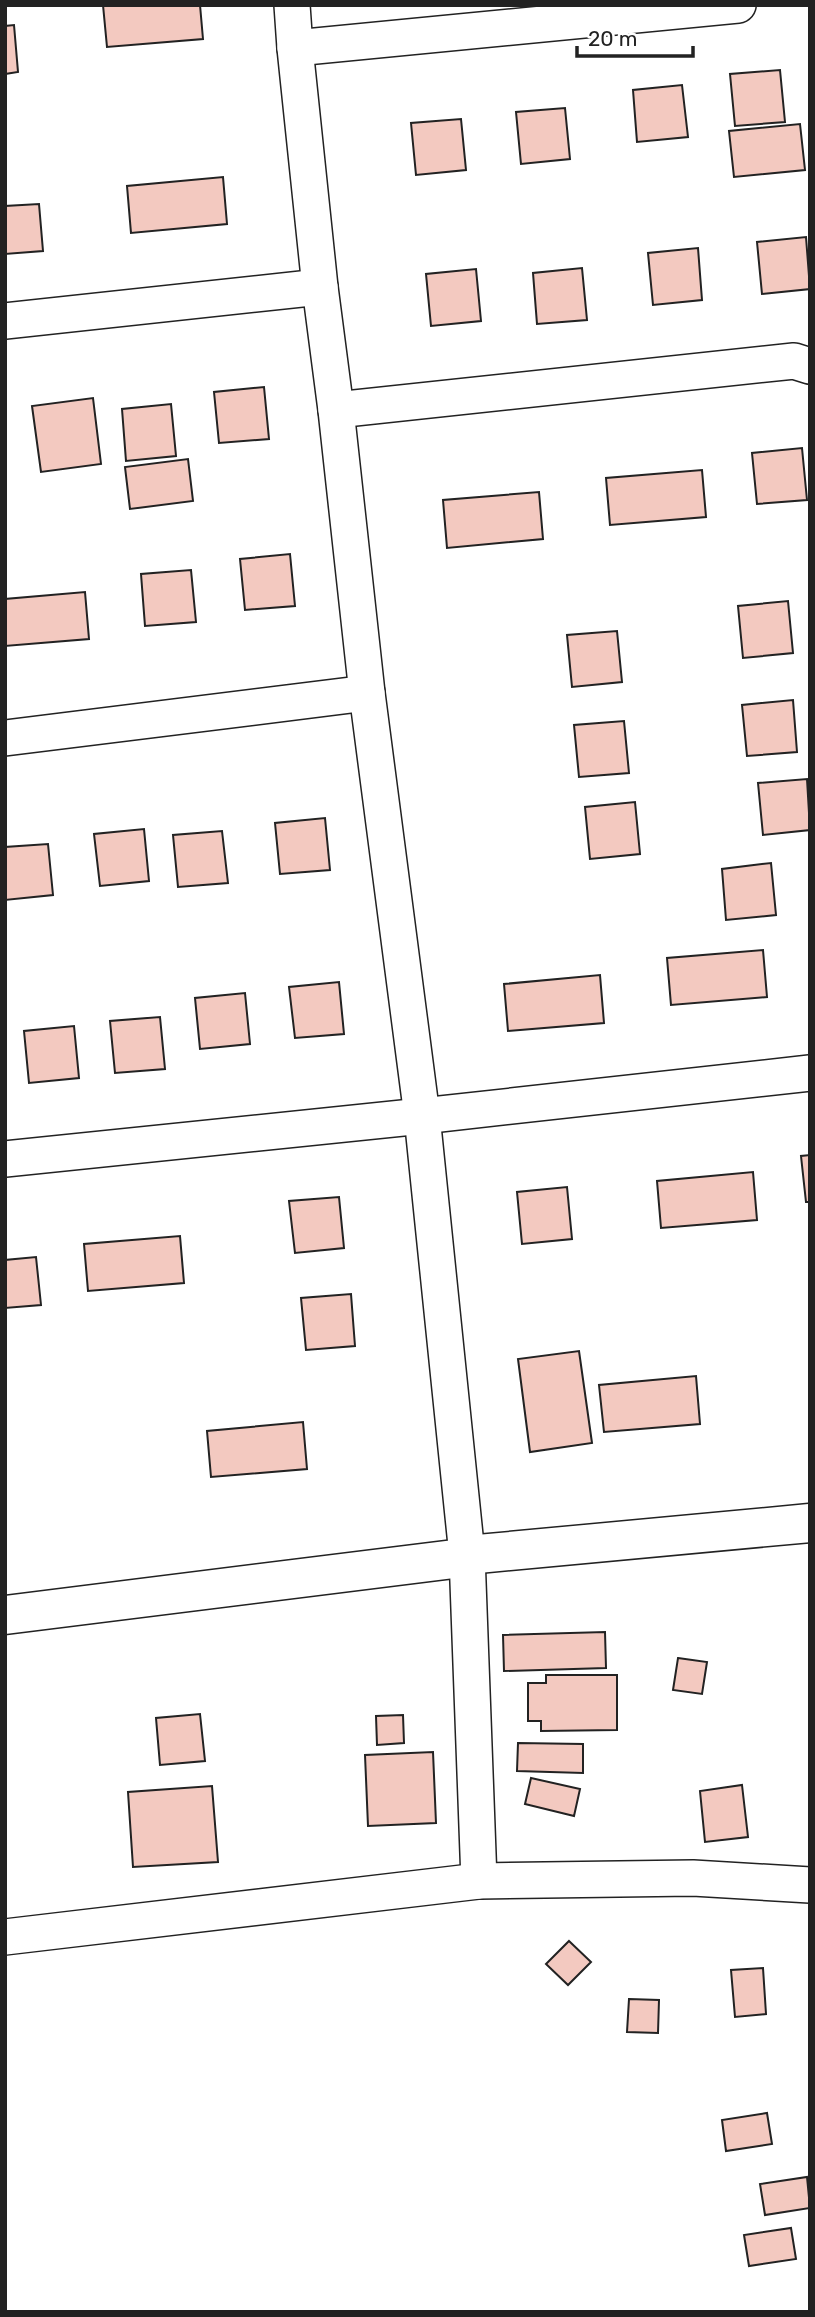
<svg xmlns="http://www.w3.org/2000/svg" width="815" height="2317" font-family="Rubik,sans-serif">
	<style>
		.building { fill: #f3c9c0; stroke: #222; stroke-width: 2 }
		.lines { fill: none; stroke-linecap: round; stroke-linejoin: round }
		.minor-casing { stroke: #222; stroke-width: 38 }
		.tertiary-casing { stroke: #222; stroke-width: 41 }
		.minor { stroke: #fff; stroke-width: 35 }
		.tertiary { stroke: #fff; stroke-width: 38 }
	</style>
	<rect width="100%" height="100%" fill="#fff"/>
	<g class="building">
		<path d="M103 5H200L203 39 107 47Z"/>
		<path d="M14 25 18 72 5 74V26Z"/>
		<path d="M780 70 785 122 735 126 730 74Z"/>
		<path d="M682 85 688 137 637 142 633 90Z"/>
		<path d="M565 108 570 159 521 164 516 112Z"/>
		<path d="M461 119 466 170 416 175 411 123Z"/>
		<path d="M800 124 805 170 734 177 729 131Z"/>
		<path d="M223 177 227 224 131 233 127 186Z"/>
		<path d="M39 204 43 251 5 254V206Z"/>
		<path d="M806 237 810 289 762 294 757 242Z"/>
		<path d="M698 248 702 300 653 305 648 253Z"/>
		<path d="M582 268 587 320 537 324 533 273Z"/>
		<path d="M476 269 481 321 431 326 426 274Z"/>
		<path d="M264 387 269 439 219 443 214 392Z"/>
		<path d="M93 398 101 464 41 472 32 406Z"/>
		<path d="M171 404 176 456 126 461 122 409Z"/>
		<path d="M802 448 807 500 757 504 752 453Z"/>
		<path d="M188 459 193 501 130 509 125 467Z"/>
		<path d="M702 470 706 517 610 525 606 478Z"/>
		<path d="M539 492 543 539 447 548 443 500Z"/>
		<path d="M290 554 295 606 245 610 240 559Z"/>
		<path d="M191 570 196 622 145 626 141 574Z"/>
		<path d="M85 592 89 639 5 646V599Z"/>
		<path d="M788 601 793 653 743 658 738 606Z"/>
		<path d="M617 631 622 682 572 687 567 635Z"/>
		<path d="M793 700 797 752 747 756 742 705Z"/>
		<path d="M624 721 629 773 579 777 574 725Z"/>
		<path d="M807 779 810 830 763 835 758 783Z"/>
		<path d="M635 802 640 854 590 859 585 807Z"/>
		<path d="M325 818 330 870 280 874 275 823Z"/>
		<path d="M144 829 149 881 100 886 94 834Z"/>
		<path d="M222 831 228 883 178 887 173 835Z"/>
		<path d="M48 844 53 895 5 900V847Z"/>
		<path d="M771 863 776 915 726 920 722 869Z"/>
		<path d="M763 950 767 997 671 1005 667 958Z"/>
		<path d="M600 975 604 1023 508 1031 504 984Z"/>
		<path d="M339 982 344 1034 295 1038 289 987Z"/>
		<path d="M245 993 250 1044 200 1049 195 998Z"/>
		<path d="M160 1017 165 1069 115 1073 110 1021Z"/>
		<path d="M74 1026 79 1078 29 1083 24 1031Z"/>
		<path d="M810 1155V1202H806L801 1156Z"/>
		<path d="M753 1172 757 1220 661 1228 657 1181Z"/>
		<path d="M567 1187 572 1239 522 1244 517 1192Z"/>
		<path d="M339 1197 344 1248 295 1253 289 1201Z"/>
		<path d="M180 1236 184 1283 88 1291 84 1244Z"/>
		<path d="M36 1257 41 1305 5 1308V1260Z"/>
		<path d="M351 1294 355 1346 306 1350 301 1298Z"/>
		<path d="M579 1351 592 1443 530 1452 518 1359Z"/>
		<path d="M696 1376 700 1424 604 1432 599 1385Z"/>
		<path d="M303 1422 307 1469 211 1477 207 1431Z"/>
		<path d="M605 1632 606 1668 504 1671 503 1635Z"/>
		<path d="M678 1658 707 1662 702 1694 673 1690Z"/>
		<path d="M546 1675H617V1730L541 1731V1721H528V1683H546Z"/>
		<path d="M200 1714 205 1761 160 1765 156 1718Z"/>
		<path d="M403 1715 404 1743 377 1745 376 1716Z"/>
		<path d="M518 1743 583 1744V1773L517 1771Z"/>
		<path d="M433 1752 436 1823 368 1826 365 1755Z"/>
		<path d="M531 1778 580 1789 574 1816 525 1804Z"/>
		<path d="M742 1785 748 1837 705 1842 700 1791Z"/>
		<path d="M212 1786 218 1862 133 1867 128 1792Z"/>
		<path d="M569 1941 591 1962 568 1985 546 1964Z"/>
		<path d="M763 1968 766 2014 735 2017 731 1970Z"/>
		<path d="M629 1999 659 2000 658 2033 627 2032Z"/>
		<path d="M767 2113 772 2144 726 2151 722 2120Z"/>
		<path d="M807 2177 810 2208 765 2215 760 2184Z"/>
		<path d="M791 2228 796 2259 749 2266 744 2235Z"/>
	</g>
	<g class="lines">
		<defs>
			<g id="minor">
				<path d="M292 5 295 48 320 287 336 410 367 693 422 1116 467 1555 479 1881"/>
				<path d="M295 48 738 5"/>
				<path d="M5 321 320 287"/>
				<path d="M336 410 794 361 810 366"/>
				<path d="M5 738 367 693"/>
				<path d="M5 1159 422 1116 810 1073"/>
				<path d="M5 1937 479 1881 693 1878 810 1885"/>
			</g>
			<path id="tertiary" d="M5 1615 454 1559 467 1555 810 1523"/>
		</defs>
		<use href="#minor" class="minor-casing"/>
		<use href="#tertiary" class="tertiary-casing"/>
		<use href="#minor" class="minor"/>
		<use href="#tertiary" class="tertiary"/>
	</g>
	<rect width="815" height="2317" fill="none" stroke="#222222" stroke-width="14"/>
	<path d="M577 46v10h116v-10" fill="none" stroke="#222222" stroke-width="3.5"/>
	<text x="588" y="46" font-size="21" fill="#222222" stroke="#ffffff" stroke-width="5" paint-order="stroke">20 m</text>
</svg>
